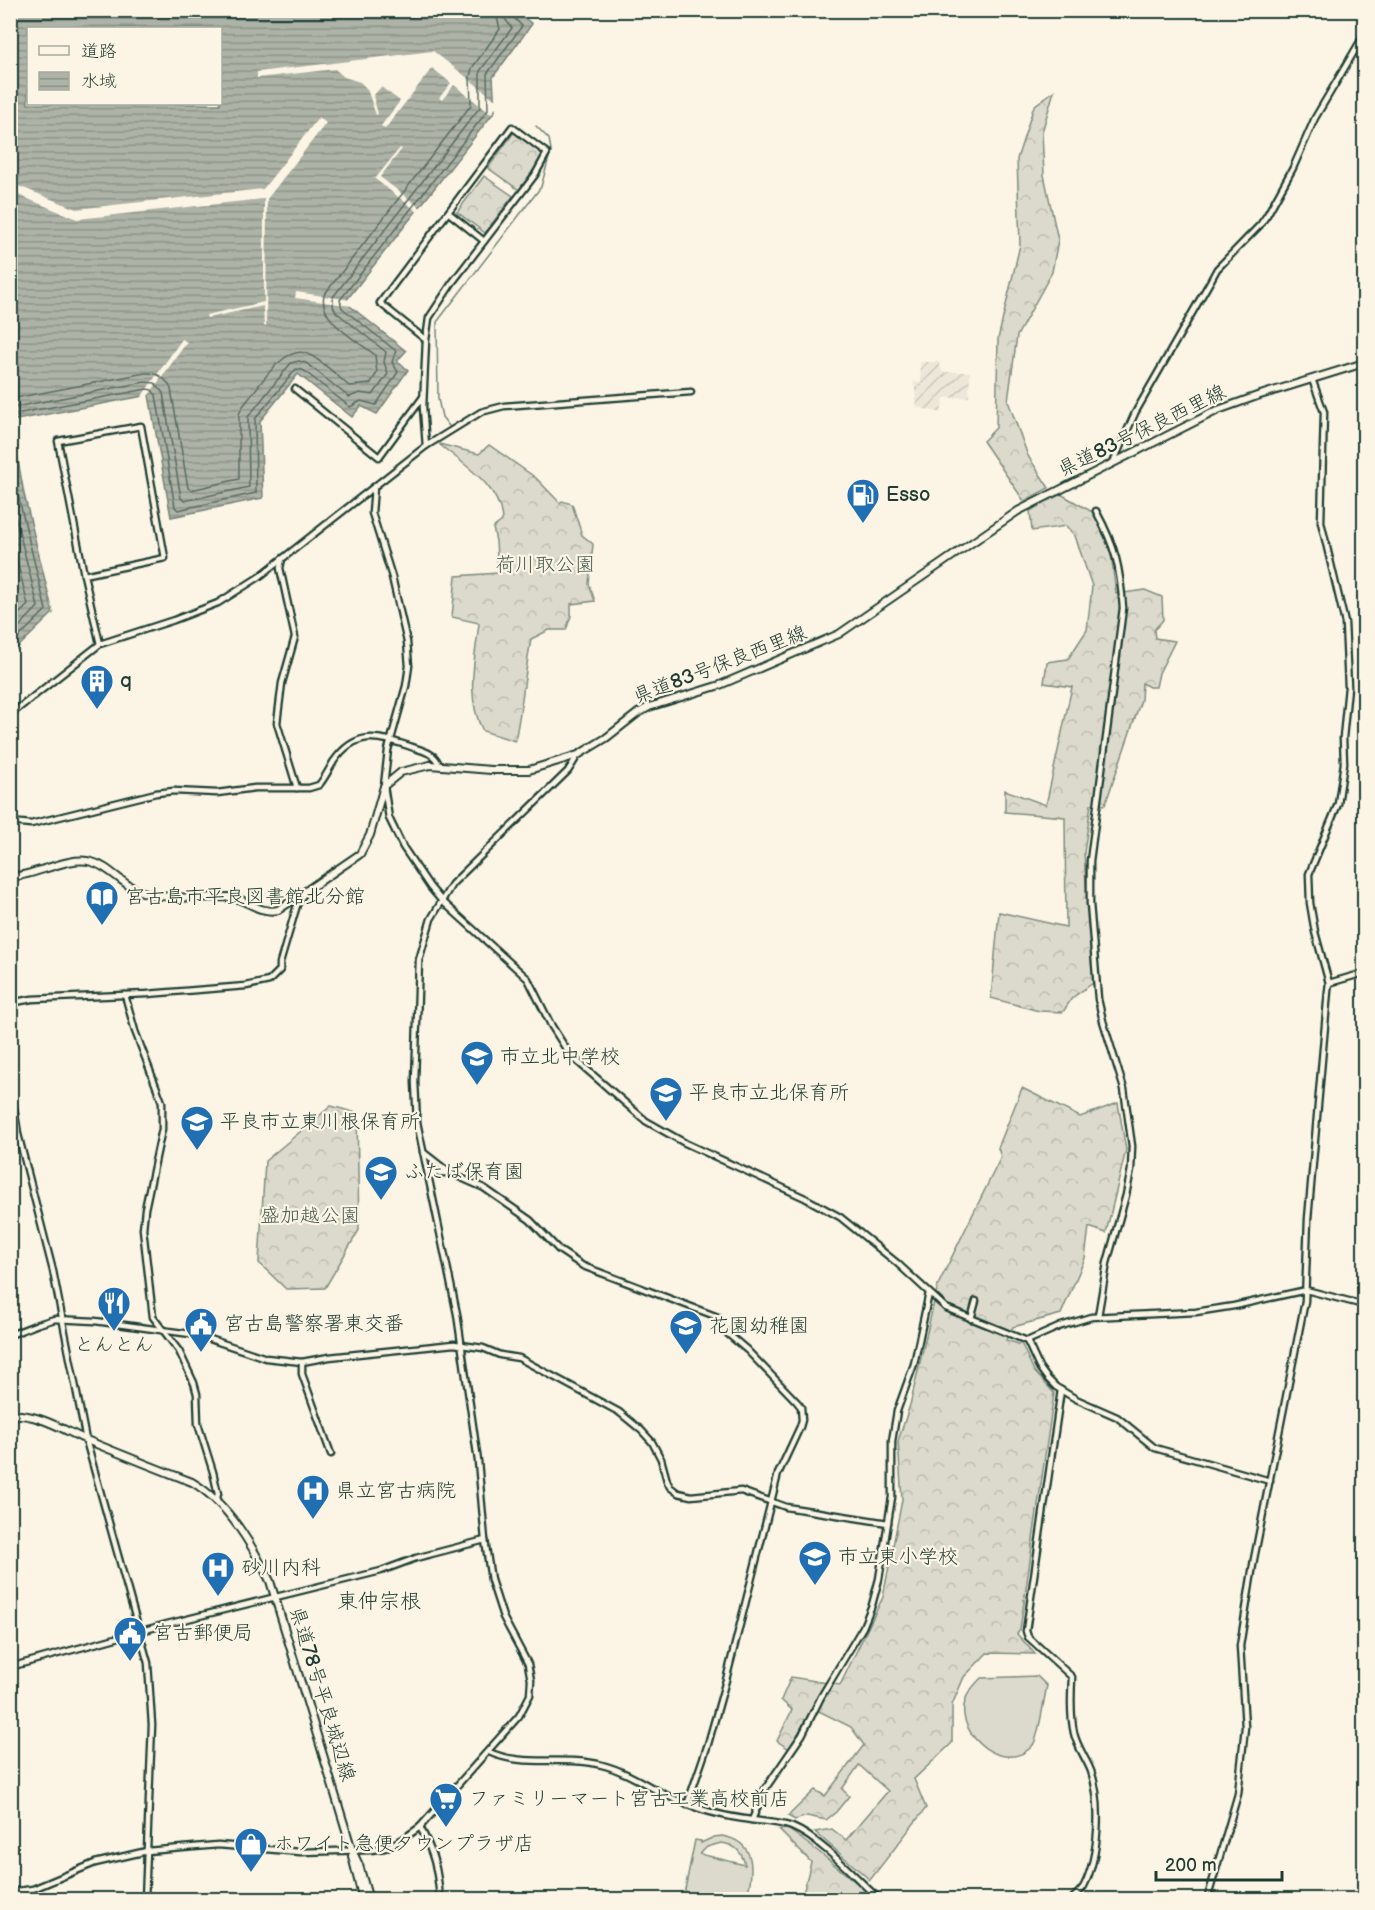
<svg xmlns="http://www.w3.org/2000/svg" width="1375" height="1910" font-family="'Balsamiq Sans','Klee One',sans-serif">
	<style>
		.industrial { fill: url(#industrial-furrows) }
		.grass { fill: #dcdacc; stroke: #7e8c80; stroke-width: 1.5; fill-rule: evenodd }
		.forest { fill: url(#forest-crowns); stroke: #7e8c80; stroke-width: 1.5 }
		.water { fill: url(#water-rules); stroke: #758479; stroke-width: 1.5; fill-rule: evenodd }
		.pier { fill: #fcf5e5 }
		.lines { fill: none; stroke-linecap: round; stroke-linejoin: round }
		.shore { stroke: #586c62; stroke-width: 1.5 }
		.stream { stroke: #758479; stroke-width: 1.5 }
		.minor-casing { stroke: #1f3d34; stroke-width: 9 }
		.major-casing { stroke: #1f3d34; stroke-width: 10 }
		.minor { stroke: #fcf5e5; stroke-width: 4.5 }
		.major { stroke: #fcf5e5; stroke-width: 6 }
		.labels { text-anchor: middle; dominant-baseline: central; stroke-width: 4.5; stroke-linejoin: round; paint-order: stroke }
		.street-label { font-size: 20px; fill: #1f3d34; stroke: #fcf5e5 }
		.poi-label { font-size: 20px; fill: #1f3d34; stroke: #fcf5e5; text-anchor: start }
		.park-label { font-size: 20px; fill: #455c52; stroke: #fcf5e5 }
		.neighbourhood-label { font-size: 21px; fill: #1f3d34; stroke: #fcf5e5 }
	</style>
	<defs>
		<pattern id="industrial-furrows" width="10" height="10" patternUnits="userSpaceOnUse" patternTransform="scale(1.5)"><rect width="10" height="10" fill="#ece7d8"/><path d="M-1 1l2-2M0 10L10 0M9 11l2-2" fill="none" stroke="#cac7ba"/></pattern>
		<pattern id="forest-crowns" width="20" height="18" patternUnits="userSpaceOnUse" patternTransform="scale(1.5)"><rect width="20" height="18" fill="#dcdacc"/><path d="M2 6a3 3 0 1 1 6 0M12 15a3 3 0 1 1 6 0" fill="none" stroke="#bcbcb0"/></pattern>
		<pattern id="water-rules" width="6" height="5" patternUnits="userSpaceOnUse" patternTransform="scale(1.5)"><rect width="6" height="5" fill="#aeb3a7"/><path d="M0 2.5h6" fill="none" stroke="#8d9389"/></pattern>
	</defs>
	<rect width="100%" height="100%" fill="#fcf5e5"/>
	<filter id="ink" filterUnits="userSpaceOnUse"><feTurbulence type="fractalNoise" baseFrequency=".0167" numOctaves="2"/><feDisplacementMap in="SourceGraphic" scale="12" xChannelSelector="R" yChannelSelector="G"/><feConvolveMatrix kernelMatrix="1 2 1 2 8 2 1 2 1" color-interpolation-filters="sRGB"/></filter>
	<g filter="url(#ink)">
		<path class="industrial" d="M920 362H939L942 372H970L969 397 944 398 941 413 917 407 914 382H921Z"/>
		<g class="grass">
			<path d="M1037 1676 1047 1686C1044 1697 1039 1738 1033 1745 1007 1776 955 1737 965 1701 967 1692 975 1684 981 1678Z"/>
			<path d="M722 1836C759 1842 752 1873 747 1899H683L695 1840 701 1841V1843L714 1837ZM721 1843C734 1844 742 1851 745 1865L700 1854 707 1847Z"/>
		</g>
		<g class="forest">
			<path d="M1054 91 1042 132 1044 175 1058 240 1052 272 1017 336 1008 401 1028 456 1049 488 1024 501 983 441 996 428 998 339 1020 245 1017 159 1034 106Z"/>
			<path d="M514 132 545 154 519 190 488 168Z"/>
			<path d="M484 176 513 196 485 233 457 212Z"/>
			<path d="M439 444 479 454 489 445 536 478 560 503 562 501 572 504 582 535 593 544 589 584 595 601 571 604V616L566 630H549L531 639C525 673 522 706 515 741L483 731C465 697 475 659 479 623L452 617 456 576 498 573 496 541 493 528 502 521C501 486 464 465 439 444Z"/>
			<path d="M1059 493 1096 514 1111 553 1116 594 1145 590 1162 597 1163 620 1154 630 1155 638 1175 641 1159 673 1156 687H1149L1142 683 1141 700 1105 805 1091 804 1084 853 1093 983 1072 998 1063 1012 1039 1011 991 998 999 912 1066 927 1065 817 1005 812V790L1046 805 1072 687 1044 683 1047 662 1068 659 1087 630 1092 586 1075 536 1066 526 1032 531 1030 511Z"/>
			<path d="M1022 1088 1080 1117 1118 1103 1126 1150 1106 1233 1089 1227 1085 1258 1061 1314 1013 1327 1006 1340 1022 1345 1034 1371 1054 1393 1020 1630 1017 1634 1035 1654 987 1653 964 1677 952 1705V1743L914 1779 926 1808 870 1880 815 1832 832 1829 846 1840 888 1791 859 1765 842 1789 849 1796 836 1812 826 1820 807 1816 795 1820 788 1816 815 1790 825 1796 864 1745 851 1727 813 1708 789 1749 777 1741 792 1710 781 1700 791 1677 840 1685 883 1597 902 1500 898 1441 910 1405 938 1285 1001 1157 998 1148Z"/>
			<path d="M331 1106 357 1113 359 1230 325 1288 286 1289 259 1263 265 1161Z"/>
			<path d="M788 1829 819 1852 876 1899H798L804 1890 811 1862 779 1830Z"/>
		</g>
		<path class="water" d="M514 10 532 24 493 77 495 111 345 302 406 351 397 361 408 370 377 414 361 406 352 417 298 374 260 421 263 498 171 517 149 395 11 421 24 494 53 613 13 652 11 653 10 11ZM28 28H220V104H28Z"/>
		<g class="pier">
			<path d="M433 51 497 101V106L491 114 454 85 442 100 439 98 451 83 432 68 385 129 381 126 400 101 381 87 373 96 378 114 376 115 367 89 360 82 344 77 335 69 257 78V72Z"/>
			<path d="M319 117 326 123 267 199 266 326H264L263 306 207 318 206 315 264 302V199L77 219 11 192V183L76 209 263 189Z"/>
			<path d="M400 148 402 149 380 177 422 209 419 213 375 179Z"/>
			<path d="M296 292 351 300 349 302 352 306 295 298Z"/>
			<path d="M182 339 187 342 146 399 142 396Z"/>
		</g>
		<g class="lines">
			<g class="shore">
				<path d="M10 399 145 373C157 372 166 378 171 389L188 488 191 490 239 479V414L243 406C257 390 283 343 308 354 323 361 337 376 349 386L370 384 377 373 375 355C357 340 318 321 324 295L471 105 470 77 472 68 500 29 495 10"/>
				<path d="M10 408 145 382 155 383 163 393 181 498 184 501 249 487 248 417 291 363 299 361 306 363 349 397 360 393 373 395 388 374 384 362 386 352 336 312 333 306V297L480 107V71L512 28 505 19 504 10"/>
				<path d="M10 415 147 389 152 390 156 395 175 507 178 510 256 493 255 419 296 369 303 370 350 407 361 401 376 405 398 372 392 362 396 351 342 308 340 300 488 110 487 74 522 26 512 16 511 10"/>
				<path d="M10 452 18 495 46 610 10 646"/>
				<path d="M10 495 38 607 10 636"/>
				<path d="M10 533 28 605 10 623"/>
			</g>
			<path class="stream" d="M449 426 442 417 438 399 437 322 541 187 551 150 549 139 536 126"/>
			<defs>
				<g id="minor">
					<path d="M449 213 484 241"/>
					<path d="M426 340 380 303 512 127 547 153 535 175 452 283 429 318 426 340 423 407 426 446"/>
					<path d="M295 389 379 457 423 397"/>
					<path d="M141 426 165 558 84 575 58 441Z"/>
					<path d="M1113 463 1135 413 1211 280 1217 269 1260 225 1267 215 1293 168 1315 118 1364 35"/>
					<path d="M374 487 372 513 392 577 407 642 409 666 406 686 388 750 384 786 389 818 403 847 430 887 441 900 528 979 551 1025 570 1055 646 1121 685 1143 805 1198 840 1217 897 1263 946 1308 1027 1341 1039 1367 1047 1378 1056 1387 1076 1399 1117 1417 1155 1448 1270 1481"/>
					<path d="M1096 511C1116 548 1120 567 1123 608L1090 861V904L1098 999 1103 1021 1124 1089 1132 1146 1131 1170 1126 1195 1107 1263 1098 1316"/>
					<path d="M282 559 280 568 295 637 282 683 277 723 297 788"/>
					<path d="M84 575 100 644"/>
					<path d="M10 715 100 644 174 620 218 603 259 577 426 446 481 412 504 406 691 392"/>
					<path d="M10 822 31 824 156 793 174 791 217 793 255 788H309L319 785C325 778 329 769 334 761 355 731 377 735 409 746 420 750 435 752 439 765"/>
					<path d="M1329 983 1364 973"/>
					<path d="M125 995 135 1031 162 1102V1129L145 1209 143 1229 153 1317 179 1351 194 1383 197 1394 198 1424 213 1472 218 1494 216 1501"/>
					<path d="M10 1003 32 999 147 994 246 986 269 981 280 970V963L297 905 303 895"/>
					<path d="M17 1130 53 1271 86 1440 148 1663 152 1725 145 1900"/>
					<path d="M423 1152 450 1173 484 1188 530 1220 559 1250 583 1266 718 1317 721 1328 747 1350 797 1402 801 1407 802 1420 800 1427 778 1474 726 1680 708 1744 687 1805"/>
					<path d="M428 1173H450"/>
					<path d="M971 1319 976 1301"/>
					<path d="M10 1335 38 1324 55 1319 95 1321 198 1335 266 1358 302 1362 329 1357 454 1344 483 1348 500 1355 519 1358 619 1412 641 1430 652 1442 661 1459 667 1481 670 1487 678 1493 691 1496 741 1491 786 1507 888 1523"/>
					<path d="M1027 1341 1061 1326 1091 1317 1196 1312 1234 1306 1306 1290 1364 1305"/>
					<path d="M302 1362V1374L306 1385 331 1454"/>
					<path d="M1061 1390 1026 1631 1028 1637 1072 1677C1071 1695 1070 1715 1074 1733 1077 1747 1086 1758 1091 1771 1102 1803 1099 1856 1084 1886 1081 1891 1076 1895 1071 1900"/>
					<path d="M10 1667 167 1624 381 1571 416 1558 485 1540"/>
					<path d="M489 1752C524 1768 565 1755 602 1765 633 1773 659 1795 689 1805 709 1813 730 1817 751 1820 765 1822 779 1822 792 1827 821 1839 856 1878 880 1900"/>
					<path d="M752 1820 765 1789 802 1735 821 1697 863 1627 872 1605 879 1579 892 1497V1441L897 1411 914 1364 929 1293"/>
					<path d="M420 1827C434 1853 438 1871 440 1900"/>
					<path d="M10 1892 33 1889 95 1863 147 1851 218 1845 300 1852 371 1850 385 1848 403 1839 420 1827 519 1716 530 1695 531 1680 528 1664 503 1617 491 1580 485 1540 478 1461 457 1314 417 1122 415 1082 419 960 431 919 452 884 568 771 578 755"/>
					<path d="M1207 1900 1238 1794 1245 1727 1240 1646 1254 1559 1305 1301 1308 1219 1328 991 1329 983 1315 932 1310 903 1309 874 1338 804 1344 763 1343 738 1348 687 1345 623 1321 522 1324 412 1312 379"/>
				</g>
				<g id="major">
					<path d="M10 877C36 876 68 855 92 862 108 866 120 882 135 889 160 901 203 897 231 897 248 900 259 914 278 910L360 854 370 835 384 786 401 772 430 765 491 770H529L578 755 606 738 638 713 649 707 720 685 839 634 1018 511 1218 410 1257 396 1364 363"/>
					<path d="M10 1086 17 1130 10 1133"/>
					<path d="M10 1415C39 1413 63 1430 89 1441 123 1455 158 1469 192 1482 228 1503 252 1545 270 1581L352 1850 359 1865 369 1900"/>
					<path d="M352 1856 363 1900"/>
				</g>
			</defs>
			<use href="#minor" class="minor-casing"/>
			<use href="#major" class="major-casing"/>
			<use href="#minor" class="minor"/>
			<use href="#major" class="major"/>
		</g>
	</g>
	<defs>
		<symbol id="fuel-pin" viewBox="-11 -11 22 30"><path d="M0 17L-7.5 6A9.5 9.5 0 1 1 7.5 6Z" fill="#1f6fb2" stroke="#fcf5e5"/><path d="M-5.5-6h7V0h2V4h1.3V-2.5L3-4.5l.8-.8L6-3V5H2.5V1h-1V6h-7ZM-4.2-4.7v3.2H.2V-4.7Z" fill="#fff"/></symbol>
		<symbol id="building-pin" viewBox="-11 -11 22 30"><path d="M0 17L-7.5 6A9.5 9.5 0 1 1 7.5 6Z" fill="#1f6fb2" stroke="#fcf5e5"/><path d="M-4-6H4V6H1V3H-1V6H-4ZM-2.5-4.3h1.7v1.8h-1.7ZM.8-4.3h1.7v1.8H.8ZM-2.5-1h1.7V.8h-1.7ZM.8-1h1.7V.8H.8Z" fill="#fff"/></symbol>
		<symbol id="library-pin" viewBox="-11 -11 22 30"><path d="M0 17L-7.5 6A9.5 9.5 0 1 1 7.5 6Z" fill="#1f6fb2" stroke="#fcf5e5"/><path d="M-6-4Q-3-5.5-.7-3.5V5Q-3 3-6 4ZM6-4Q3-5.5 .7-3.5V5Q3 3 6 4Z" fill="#fff"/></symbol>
		<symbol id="school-pin" viewBox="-11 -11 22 30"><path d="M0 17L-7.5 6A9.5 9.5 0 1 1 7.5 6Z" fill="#1f6fb2" stroke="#fcf5e5"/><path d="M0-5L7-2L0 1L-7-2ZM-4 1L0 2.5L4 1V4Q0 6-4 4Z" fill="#fff"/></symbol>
		<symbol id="restaurant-pin" viewBox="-11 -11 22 30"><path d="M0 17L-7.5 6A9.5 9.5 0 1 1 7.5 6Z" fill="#1f6fb2" stroke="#fcf5e5"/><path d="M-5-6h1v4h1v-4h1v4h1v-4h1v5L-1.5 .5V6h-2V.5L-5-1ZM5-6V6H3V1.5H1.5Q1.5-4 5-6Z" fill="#fff"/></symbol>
		<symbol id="civic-pin" viewBox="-11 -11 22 30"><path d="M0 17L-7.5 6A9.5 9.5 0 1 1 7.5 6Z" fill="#1f6fb2" stroke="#fcf5e5"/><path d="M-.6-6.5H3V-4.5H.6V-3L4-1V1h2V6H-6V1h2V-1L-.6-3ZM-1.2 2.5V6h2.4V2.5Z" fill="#fff"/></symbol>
		<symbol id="hospital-pin" viewBox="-11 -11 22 30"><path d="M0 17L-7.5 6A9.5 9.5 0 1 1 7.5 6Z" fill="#1f6fb2" stroke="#fcf5e5"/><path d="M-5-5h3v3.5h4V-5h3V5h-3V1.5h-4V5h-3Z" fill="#fff"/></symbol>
		<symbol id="supermarket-pin" viewBox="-11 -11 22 30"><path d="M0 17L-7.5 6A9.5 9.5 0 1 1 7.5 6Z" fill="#1f6fb2" stroke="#fcf5e5"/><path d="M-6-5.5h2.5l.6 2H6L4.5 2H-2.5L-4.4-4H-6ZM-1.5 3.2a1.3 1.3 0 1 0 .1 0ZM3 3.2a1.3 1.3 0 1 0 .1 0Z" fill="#fff"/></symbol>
		<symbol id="shop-pin" viewBox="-11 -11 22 30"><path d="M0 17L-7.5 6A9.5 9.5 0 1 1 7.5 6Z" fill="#1f6fb2" stroke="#fcf5e5"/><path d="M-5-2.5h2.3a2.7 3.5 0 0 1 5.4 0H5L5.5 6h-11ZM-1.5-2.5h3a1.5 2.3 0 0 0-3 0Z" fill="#fff"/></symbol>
	</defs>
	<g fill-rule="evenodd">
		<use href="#fuel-pin" x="844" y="476" width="38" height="52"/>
		<use href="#building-pin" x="78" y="662" width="38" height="52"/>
		<use href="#library-pin" x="83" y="878" width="38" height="52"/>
		<use href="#school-pin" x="458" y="1038" width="38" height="52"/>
		<use href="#school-pin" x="647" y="1074" width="38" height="52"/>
		<use href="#school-pin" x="178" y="1103" width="38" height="52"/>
		<use href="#school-pin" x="362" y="1153" width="38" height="52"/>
		<use href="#restaurant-pin" x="95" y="1284" width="38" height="52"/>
		<use href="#civic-pin" x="182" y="1305" width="38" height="52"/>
		<use href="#school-pin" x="667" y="1307" width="38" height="52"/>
		<use href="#hospital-pin" x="294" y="1472" width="38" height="52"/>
		<use href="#school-pin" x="796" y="1538" width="38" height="52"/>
		<use href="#hospital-pin" x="199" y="1549" width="38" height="52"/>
		<use href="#civic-pin" x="111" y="1614" width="38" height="52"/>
		<use href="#supermarket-pin" x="427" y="1780" width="38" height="52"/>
		<use href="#shop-pin" x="232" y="1825" width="38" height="52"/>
	</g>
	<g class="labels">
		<g class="street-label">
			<text transform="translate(1142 431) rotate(-26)">県道83号保良西里線</text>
			<text transform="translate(720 665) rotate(-21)">県道83号保良西里線</text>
			<text transform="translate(322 1694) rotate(73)">県道78号平良城辺線</text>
		</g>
		<g class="poi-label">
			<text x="886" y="495">Esso</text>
			<text x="120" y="681">q</text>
			<text x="125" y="897">宮古島市平良図書館北分館</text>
			<text x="500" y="1057">市立北中学校</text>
			<text x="689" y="1093">平良市立北保育所</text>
			<text x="220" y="1122">平良市立東川根保育所</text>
			<text x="404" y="1172">ふたば保育園</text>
			<text x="224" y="1324">宮古島警察署東交番</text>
			<text x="709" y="1326">花園幼稚園</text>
			<text x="114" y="1345" text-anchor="middle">とんとん</text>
			<text x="336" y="1491">県立宮古病院</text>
			<text x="838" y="1557">市立東小学校</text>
			<text x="241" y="1568">砂川内科</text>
			<text x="153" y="1633">宮古郵便局</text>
			<text x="469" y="1799">ファミリーマート宮古工業高校前店</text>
			<text x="274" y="1844">ホワイト急便タウンプラザ店</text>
		</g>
		<g class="park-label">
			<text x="545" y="565">荷川取公園</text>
			<text x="310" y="1216">盛加越公園</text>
		</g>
		<g class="neighbourhood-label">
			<text x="379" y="1601">東仲宗根</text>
		</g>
	</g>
	<rect width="1375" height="1910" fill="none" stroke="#fcf5e5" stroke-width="36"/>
	<rect x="18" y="18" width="1339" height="1874" fill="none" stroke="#1f3d34" stroke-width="2" filter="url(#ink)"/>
	<rect x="27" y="27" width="195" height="78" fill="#fcf5e5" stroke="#a4ab9e" stroke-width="1.5"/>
	<rect x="39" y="46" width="30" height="9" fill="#fcf5e5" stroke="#a4ab9e" stroke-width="1.5"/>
	<text x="81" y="57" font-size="18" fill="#1f3d34">道路</text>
	<rect x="39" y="72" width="30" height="18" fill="url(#water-rules)" stroke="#a4ab9e" stroke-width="1.5"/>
	<text x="81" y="87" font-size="18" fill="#1f3d34">水域</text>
	<path d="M1156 1871v9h126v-9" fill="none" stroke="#1f3d34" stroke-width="3"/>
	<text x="1165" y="1871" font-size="18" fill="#1f3d34" stroke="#fcf5e5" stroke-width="4.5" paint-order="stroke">200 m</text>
</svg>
